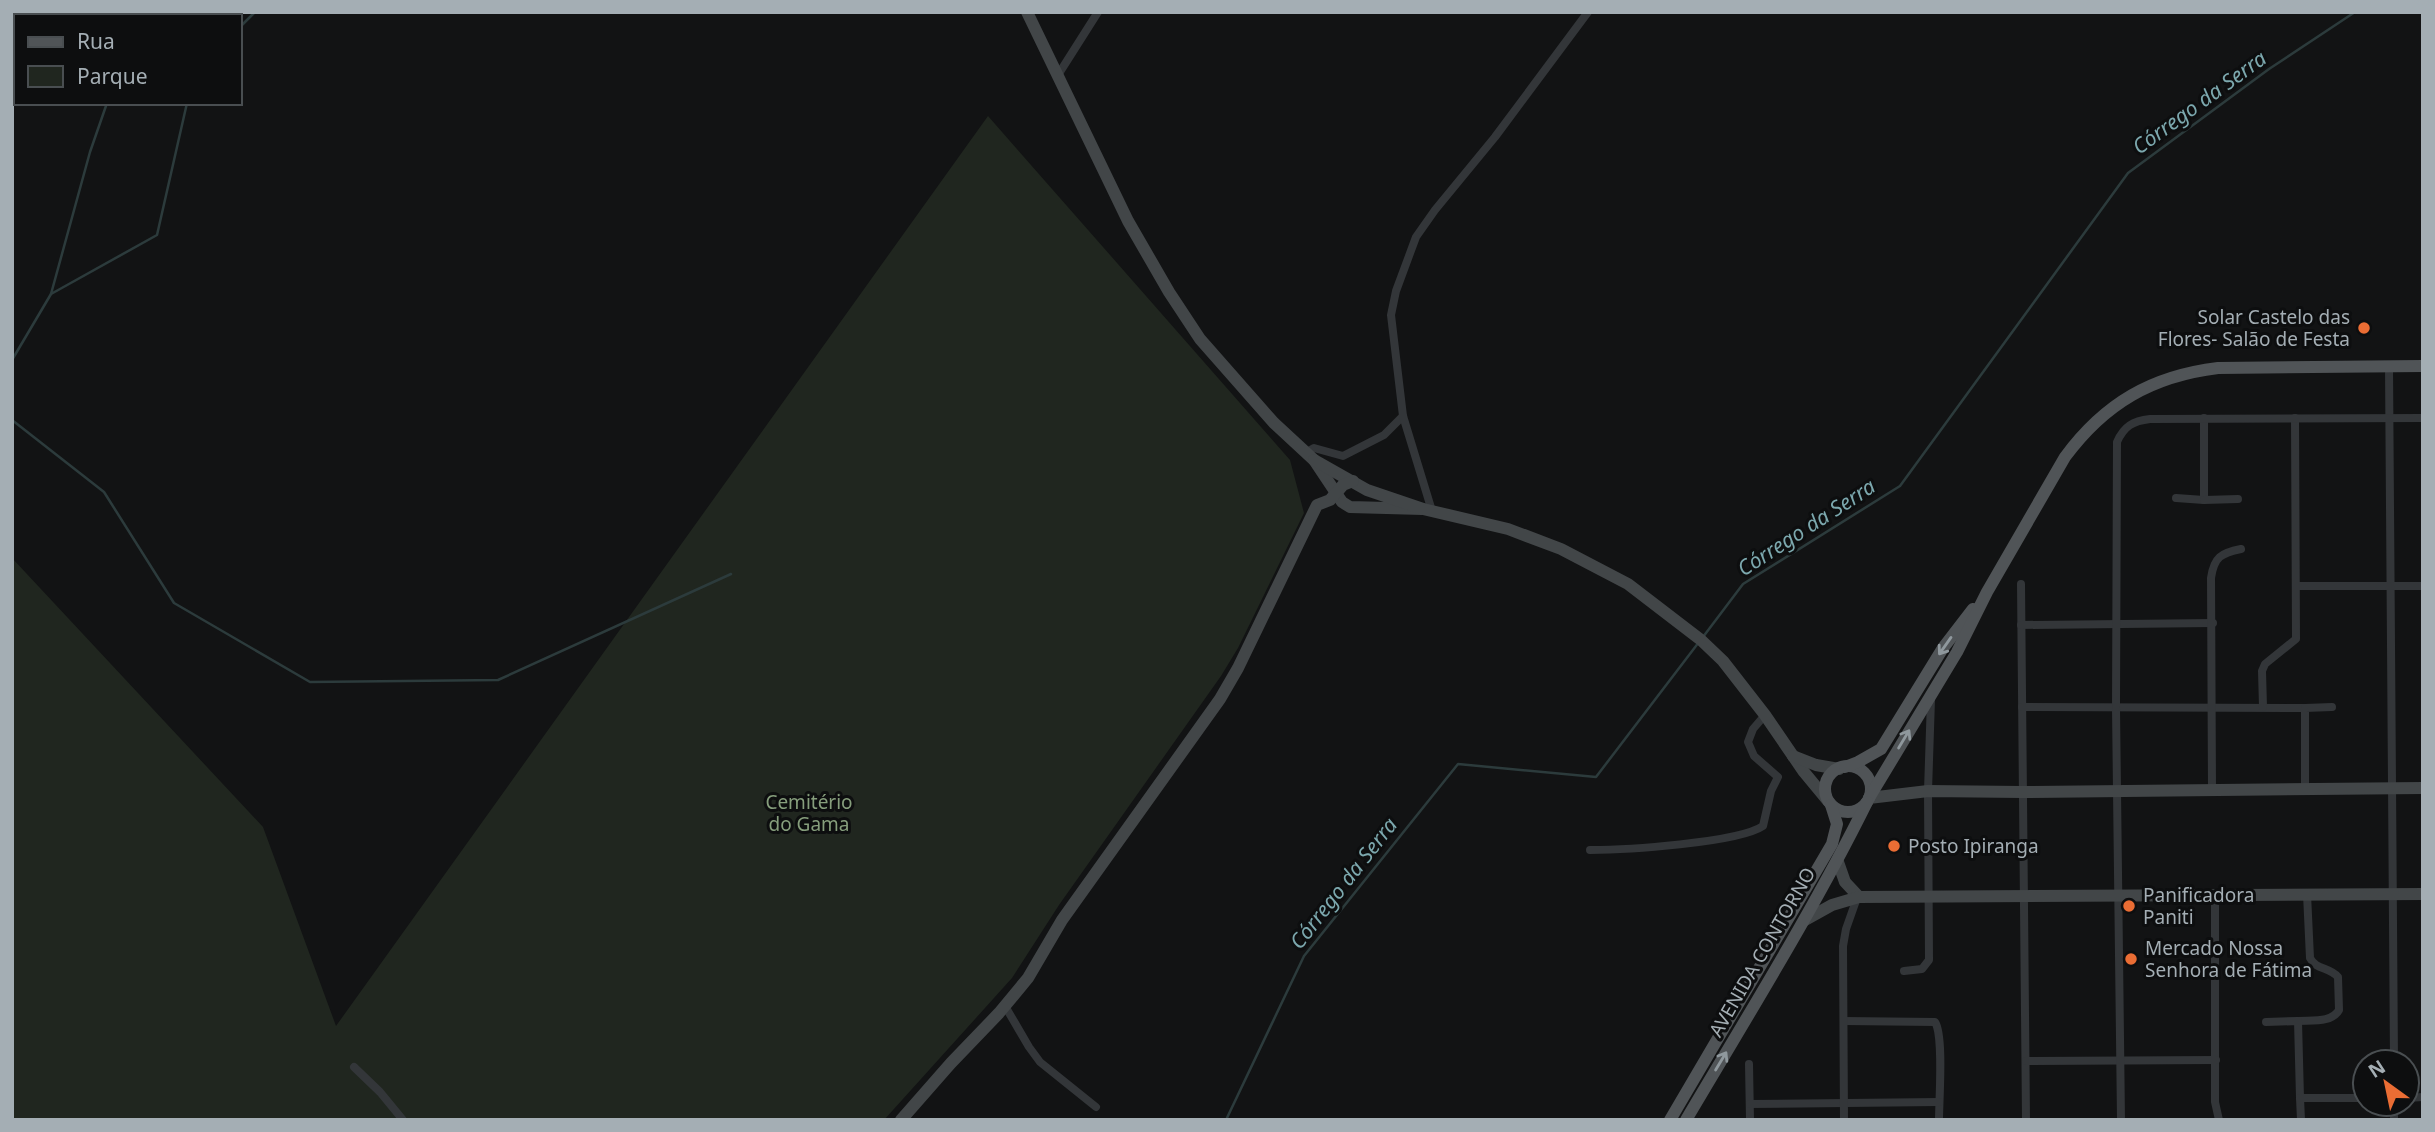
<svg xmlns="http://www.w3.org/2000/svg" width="2435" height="1132" font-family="'Noto Sans',sans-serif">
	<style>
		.green { fill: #20261f }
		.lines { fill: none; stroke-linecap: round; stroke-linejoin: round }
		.stream { stroke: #2c3b3c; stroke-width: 2.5 }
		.street { stroke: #333639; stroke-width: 8 }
		.secondary { stroke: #424648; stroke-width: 12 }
		.primary { stroke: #505457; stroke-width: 12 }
		.oneway { stroke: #8f989d }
		.poi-dot { fill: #ea6d34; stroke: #0d0e0f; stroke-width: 2.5 }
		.labels { text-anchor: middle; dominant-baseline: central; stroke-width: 6; stroke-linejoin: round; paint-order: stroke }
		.poi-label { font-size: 19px; fill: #a4aeb4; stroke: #0d0e0f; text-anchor: start }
		.park-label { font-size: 19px; fill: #869e7c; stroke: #0d0e0f }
		.street-label { font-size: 19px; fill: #a4aeb4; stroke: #0d0e0f }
		.water-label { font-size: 21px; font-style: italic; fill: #7ca8ae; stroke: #0d0e0f }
	</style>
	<rect width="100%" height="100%" fill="#121314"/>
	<path class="green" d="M988 116 1290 460 1304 513 1238 648 1221 676 1059 905 1012 978 884 1120H12V558L263 827 336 1026Z"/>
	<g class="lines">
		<g class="stream">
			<path d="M119 12V16"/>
			<path d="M240 27 255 12"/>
			<path d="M51 294 90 152 107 103"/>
			<path d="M12 360 51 294 157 235 187 103"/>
			<path d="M12 420 104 492 174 603 310 682 498 680 731 574"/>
			<path d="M1703 637 1743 584 1900 486 2128 173 2269 69 2355 12"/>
			<path d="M1226 1120 1304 956 1458 764 1596 777 1699 642"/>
		</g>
		<g class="street">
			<path d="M145 12 147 16"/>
			<path d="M1058 75 1098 12"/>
			<path d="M2389 367 2394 1062"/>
			<path d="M1307 452 1314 448 1343 456 1384 435 1403 416"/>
			<path d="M2176 498 2204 500V418"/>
			<path d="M2204 500 2238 499"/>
			<path d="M1432 511 1403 416 1391 315 1396 291 1416 237 1435 210 1495 137 1588 12"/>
			<path d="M2021 584 2026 1120"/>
			<path d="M2296 586H2423"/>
			<path d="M2021 625 2213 623"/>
			<path d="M2022 707 2305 708"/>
			<path d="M2263 707 2262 671 2265 664 2296 639 2295 418"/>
			<path d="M2212 789 2211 578C2214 557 2221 553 2241 549"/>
			<path d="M2305 789V708L2332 707"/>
			<path d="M1590 850C1624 850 1738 843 1763 826L1771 791 1778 777 1754 756 1748 742 1753 729 1765 715"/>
			<path d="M2215 894V1102L2219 1120"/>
			<path d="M1904 971 1922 969 1929 960 1928 791 1931 699"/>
			<path d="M1005 1006 1029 1047 1040 1062 1096 1107"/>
			<path d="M1844 1021 1935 1022C1944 1035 1939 1100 1939 1120"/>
			<path d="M2298 1021C2312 1020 2332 1023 2339 1010L2338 977C2330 967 2316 970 2310 958L2307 894"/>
			<path d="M2266 1022 2298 1021 2300 1098"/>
			<path d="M2026 1061 2216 1060"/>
			<path d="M1749 1064 1750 1120"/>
			<path d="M354 1067 380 1092 403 1120"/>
			<path d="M2407 1098 2423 1097"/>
			<path d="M1750 1104 1939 1102"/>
			<path d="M2394 1104V1120"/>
			<path d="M1844 1120 1843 946 1846 929 1858 895"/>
			<path d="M2121 1120 2116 708 2117 442C2124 426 2133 421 2150 419L2423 418"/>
			<path d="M2301 1120 2300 1098H2365"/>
		</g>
		<g class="secondary">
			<path d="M1027 12 1128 221 1169 292 1200 339 1274 423 1314 460 1342 502 1350 507 1423 509"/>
			<path d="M1314 460 1367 490 1423 509 1508 529 1561 549 1628 584 1701 640 1723 661 1765 715 1804 772 1828 801"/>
			<path d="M1793 756 1816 765 1839 769"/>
			<path d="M1869 798 1928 791 2022 792 2423 788"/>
			<path d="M1838 862 1845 882 1859 897"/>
			<path d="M1805 920 1832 905 1859 897 2423 894"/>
			<path d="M901 1120 951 1063 999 1013 1028 978 1062 920 1220 699 1238 668 1317 505 1330 500 1343 485 1353 481"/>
		</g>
		<g class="primary">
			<circle cx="1848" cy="789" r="23"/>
			<path d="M1845 767 1858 762 1881 749 1943 648 1973 609"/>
			<path d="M1869 798 1957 652 1987 592 2065 457C2105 403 2152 376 2218 368L2423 366"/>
			<path d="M1670 1120 1832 844 1837 824 1831 805"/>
			<path d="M1686 1120C1748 1015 1813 911 1867 802"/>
		</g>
	</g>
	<defs><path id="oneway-shaft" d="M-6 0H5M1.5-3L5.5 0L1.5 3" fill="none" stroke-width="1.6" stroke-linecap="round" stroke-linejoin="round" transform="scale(1.75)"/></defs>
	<g class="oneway">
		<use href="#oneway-shaft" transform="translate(1945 646) rotate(125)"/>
		<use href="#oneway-shaft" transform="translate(1904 739) rotate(-59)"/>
		<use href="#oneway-shaft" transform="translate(1721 1061) rotate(-59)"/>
	</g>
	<g class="poi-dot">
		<circle cx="2364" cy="328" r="7"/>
		<circle cx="1894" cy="846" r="7"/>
		<circle cx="2129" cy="906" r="7"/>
		<circle cx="2131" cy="959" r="7"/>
	</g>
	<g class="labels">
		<g class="poi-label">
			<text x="2350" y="317" text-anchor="end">Solar Castelo das<tspan x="2350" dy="22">Flores- Salão de Festa</tspan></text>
			<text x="1908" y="846">Posto Ipiranga</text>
			<text x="2143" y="895">Panificadora<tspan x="2143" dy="22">Paniti</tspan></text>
			<text x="2145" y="948">Mercado Nossa<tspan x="2145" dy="22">Senhora de Fátima</tspan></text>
		</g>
		<g class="park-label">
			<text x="809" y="802">Cemitério<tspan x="809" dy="22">do Gama</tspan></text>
		</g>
		<g class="street-label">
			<text transform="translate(1762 952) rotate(-60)">AVENIDA CONTORNO</text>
		</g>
		<g class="water-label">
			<text transform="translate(2199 102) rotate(-36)">Córrego da Serra</text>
			<text transform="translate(1806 527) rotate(-33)">Córrego da Serra</text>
			<text transform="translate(1343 883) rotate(-52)">Córrego da Serra</text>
		</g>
	</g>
	<rect width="2435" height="1132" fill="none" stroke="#a4aeb4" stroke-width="28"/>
	<rect x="14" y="14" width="228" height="91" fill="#0d0e0f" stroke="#494e51" stroke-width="2"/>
	<rect x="28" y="37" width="35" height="10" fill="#505457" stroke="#494e51" stroke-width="2"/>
	<text x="77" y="49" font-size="21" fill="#a4aeb4">Rua</text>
	<rect x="28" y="66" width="35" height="21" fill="#20261f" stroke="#494e51" stroke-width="2"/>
	<text x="77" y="84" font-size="21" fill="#a4aeb4">Parque</text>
	<g transform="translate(2386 1083) rotate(327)"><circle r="33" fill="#0d0e0f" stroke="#494e51" stroke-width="2"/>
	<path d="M0-5L12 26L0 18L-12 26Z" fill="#ea6d34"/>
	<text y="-10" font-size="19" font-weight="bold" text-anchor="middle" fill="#a4aeb4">N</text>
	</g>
</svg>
